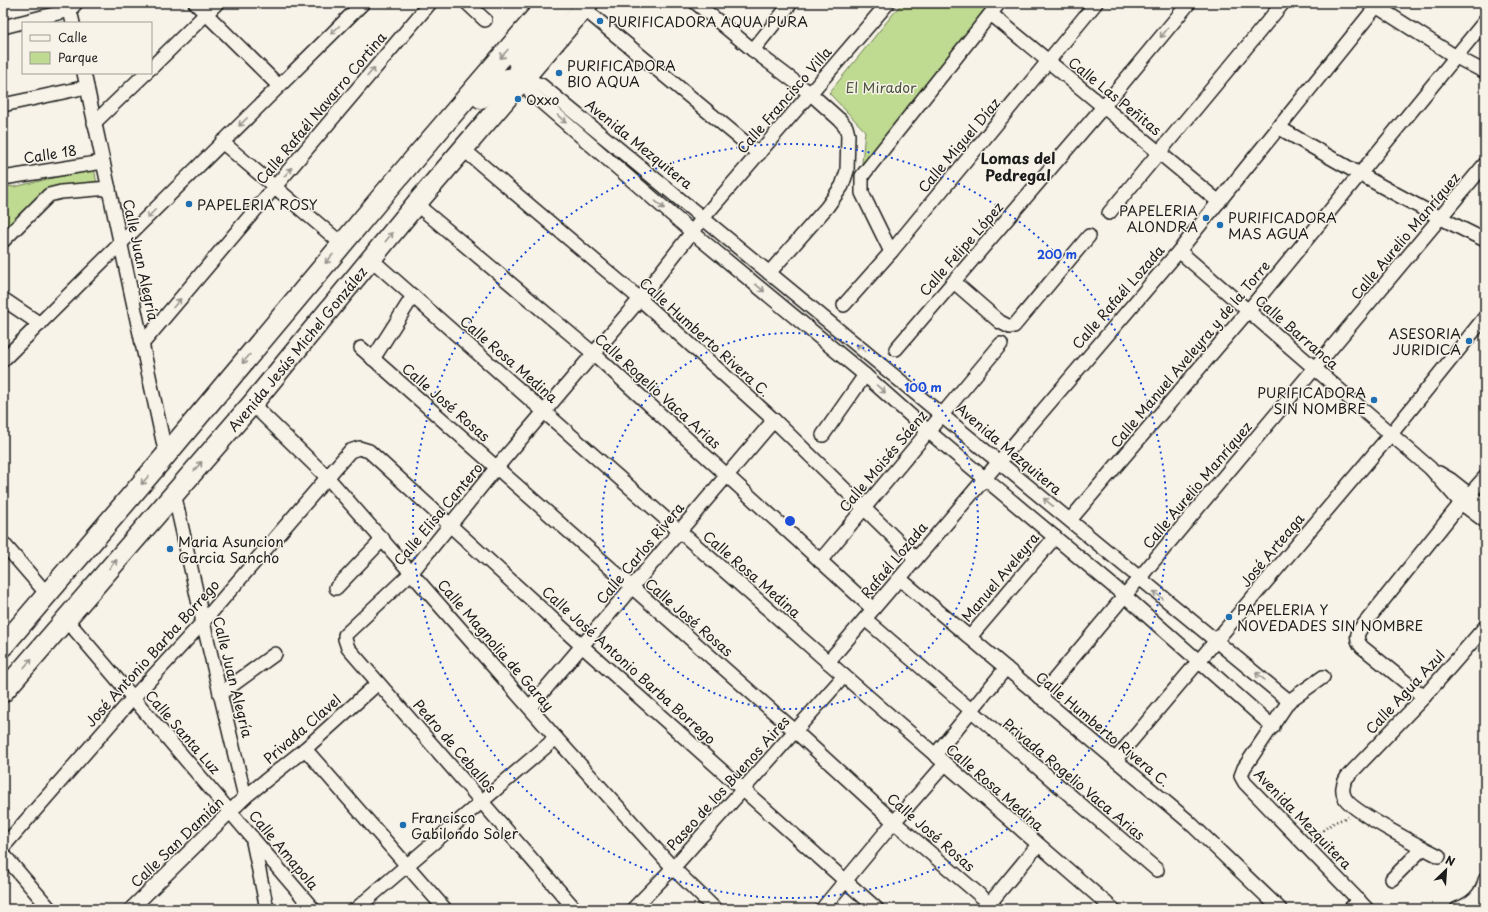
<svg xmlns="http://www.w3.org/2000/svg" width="1488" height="912" font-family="'Playpen Sans',sans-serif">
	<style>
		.green { fill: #bfda91; stroke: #6e7b56 }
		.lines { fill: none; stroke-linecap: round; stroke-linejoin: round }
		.street-casing { stroke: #1c1c1c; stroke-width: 16 }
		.primary-casing { stroke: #1c1c1c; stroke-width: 23 }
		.path { stroke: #1c1c1c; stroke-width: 2.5; stroke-dasharray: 1 3; stroke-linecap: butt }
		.street { stroke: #f7f3e8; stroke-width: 13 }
		.primary { stroke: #f7f3e8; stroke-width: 20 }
		.oneway { stroke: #94928c }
		.ring { fill: none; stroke: #1d4ed8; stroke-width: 2; stroke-dasharray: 2 4 }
		.poi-dot { fill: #1f6fb2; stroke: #f7f3e8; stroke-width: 1.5 }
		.labels { text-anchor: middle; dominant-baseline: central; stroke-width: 3; stroke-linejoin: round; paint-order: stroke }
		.poi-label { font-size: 14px; fill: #1c1c1c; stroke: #f7f3e8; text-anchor: start }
		.park-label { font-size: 14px; fill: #4d553f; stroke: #f7f3e8 }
		.street-label { font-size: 14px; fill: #1c1c1c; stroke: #f7f3e8 }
		.neighbourhood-label { font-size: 15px; font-weight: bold; fill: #1c1c1c; stroke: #f7f3e8 }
		.centre { fill: #1d4ed8; stroke: #f7f3e8; stroke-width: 2 }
		.ring-label { font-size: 12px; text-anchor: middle; font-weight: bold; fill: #1d4ed8; stroke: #f7f3e8; stroke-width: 3; stroke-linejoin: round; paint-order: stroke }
	</style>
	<rect width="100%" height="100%" fill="#f7f3e8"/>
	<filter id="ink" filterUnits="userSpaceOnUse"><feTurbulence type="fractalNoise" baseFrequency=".025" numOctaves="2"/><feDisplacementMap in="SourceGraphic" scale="8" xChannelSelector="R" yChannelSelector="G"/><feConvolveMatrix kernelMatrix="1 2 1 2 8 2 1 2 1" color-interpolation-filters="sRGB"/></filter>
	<g filter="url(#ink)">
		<g class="green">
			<path d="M902 3H993L861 173 865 131 829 93Z"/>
			<path d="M94 168 97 184 45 192 3 234V185L14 187Z"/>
		</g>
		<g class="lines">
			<defs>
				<g id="street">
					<path d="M68 3 73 23"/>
					<path d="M195 3 278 85"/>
					<path d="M467 3 485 20"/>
					<path d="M696 3 753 50 811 94 840 120 846 127 848 135 847 171 842 186 827 207 769 273"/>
					<path d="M1376 6 1456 57 1485 72"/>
					<path d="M583 8 759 154"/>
					<path d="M991 14 1219 202"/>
					<path d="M3 27 70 10 76 3"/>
					<path d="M753 50 791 3"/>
					<path d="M151 68 217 3"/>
					<path d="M84 73 166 455"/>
					<path d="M522 78 532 94 692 232 865 375 928 431 1125 596 1273 727"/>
					<path d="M522 78 541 85 1289 701"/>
					<path d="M3 105 87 87"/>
					<path d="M94 123 146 73"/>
					<path d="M1278 127C1346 167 1414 206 1485 240"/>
					<path d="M222 142 342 244"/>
					<path d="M463 149 640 299 774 420 916 559"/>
					<path d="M3 178 103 162"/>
					<path d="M416 204 593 353 873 609"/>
					<path d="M1109 213 1283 3"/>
					<path d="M3 241 49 195 61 192 109 188"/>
					<path d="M1179 251 1430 468 1461 503 1485 521"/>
					<path d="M891 252 862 193V176L999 3"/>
					<path d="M372 260 828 662 1113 909"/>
					<path d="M954 282 1000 322 1010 327 1014 326 1089 236"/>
					<path d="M3 299 40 324"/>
					<path d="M844 305 891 252 1096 3"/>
					<path d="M142 344 430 3"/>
					<path d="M361 348 795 731 894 822 996 909"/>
					<path d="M896 349 1103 107 1189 3"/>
					<path d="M373 359 413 296"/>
					<path d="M3 360 363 3"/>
					<path d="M252 404 328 478 556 738 673 868 715 909"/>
					<path d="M823 435 865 375"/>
					<path d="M1439 473 1451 480 1485 507"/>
					<path d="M174 493 203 622 245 797"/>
					<path d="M1469 495 1485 477"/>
					<path d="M1070 520 1248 311 1485 21"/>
					<path d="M3 543 47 594"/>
					<path d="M820 561 1001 344"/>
					<path d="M900 579 1187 820 1280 909"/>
					<path d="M336 588 383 539"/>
					<path d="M65 618 313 909"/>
					<path d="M865 619 1157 870"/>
					<path d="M970 637 1055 537"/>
					<path d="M828 662 1179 251 1379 3"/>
					<path d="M1323 677 1289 701 1244 768 1241 776 1245 783 1367 909"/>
					<path d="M220 694 275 654"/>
					<path d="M1040 697 1485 164"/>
					<path d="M1424 697 1362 647C1356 640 1356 635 1361 628L1461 503"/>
					<path d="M530 707 774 420"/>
					<path d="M305 749 445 909"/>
					<path d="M935 755 1006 668"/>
					<path d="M1115 760 1391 434 1485 317"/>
					<path d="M252 837 267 909"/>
					<path d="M3 847 133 698 203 622 350 451 359 448 369 451 582 646 877 909"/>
					<path d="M3 854 50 909"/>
					<path d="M1439 856C1423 848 1351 811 1345 798 1341 791 1343 783 1347 777L1424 697 1485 627"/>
					<path d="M1392 879 1423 848"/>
					<path d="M131 909 245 797 305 749 378 683"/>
					<path d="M356 909 556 738"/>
					<path d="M575 909 348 648 345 639V635L412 572 497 467 640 299 703 218 888 3"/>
					<path d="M633 909 673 868 844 676"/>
					<path d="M822 909 894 822 945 764"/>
					<path d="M985 909 1038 845"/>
					<path d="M1350 909 1359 900"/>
					<path d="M1457 909C1471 904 1482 895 1485 880"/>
				</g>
				<g id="primary">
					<path d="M481 98C496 81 499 78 522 78L519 64 525 49 562 3"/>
					<path d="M3 646 166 455 384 194 548 3"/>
					<path id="s1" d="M3 692 252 404 416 204 588 3"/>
				</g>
			</defs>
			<use href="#street" class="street-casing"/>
			<use href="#primary" class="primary-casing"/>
			<path class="path" d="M1313 837 1335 822 1348 817"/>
			<use href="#street" class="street"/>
			<use href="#primary" class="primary"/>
		</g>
		<defs><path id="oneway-shaft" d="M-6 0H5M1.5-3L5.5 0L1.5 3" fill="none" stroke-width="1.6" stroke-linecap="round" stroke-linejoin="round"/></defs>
		<g class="oneway">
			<use href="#oneway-shaft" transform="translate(335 30) rotate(136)"/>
			<use href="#oneway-shaft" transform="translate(1164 33) rotate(129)"/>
			<use href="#oneway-shaft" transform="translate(504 54) rotate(131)"/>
			<use href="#oneway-shaft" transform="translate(371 72) rotate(-50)"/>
			<use href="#oneway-shaft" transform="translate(562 119) rotate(41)"/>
			<use href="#oneway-shaft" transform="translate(243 122) rotate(135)"/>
			<use href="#oneway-shaft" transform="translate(288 172) rotate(-50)"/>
			<use href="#oneway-shaft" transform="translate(660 205) rotate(41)"/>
			<use href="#oneway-shaft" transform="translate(151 214) rotate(135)"/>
			<use href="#oneway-shaft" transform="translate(389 237) rotate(-51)"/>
			<use href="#oneway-shaft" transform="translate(329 259) rotate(130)"/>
			<use href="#oneway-shaft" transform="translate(760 288) rotate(40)"/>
			<use href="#oneway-shaft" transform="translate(177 303) rotate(-50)"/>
			<use href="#oneway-shaft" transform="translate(861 348) rotate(-141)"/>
			<use href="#oneway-shaft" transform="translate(246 359) rotate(130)"/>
			<use href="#oneway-shaft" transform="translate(881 389) rotate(42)"/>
			<use href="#oneway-shaft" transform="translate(198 466) rotate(-49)"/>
			<use href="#oneway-shaft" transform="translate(145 480) rotate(131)"/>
			<use href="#oneway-shaft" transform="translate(1048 502) rotate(-140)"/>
			<use href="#oneway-shaft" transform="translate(113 564) rotate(-49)"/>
			<use href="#oneway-shaft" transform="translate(1158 595) rotate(-142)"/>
			<use href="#oneway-shaft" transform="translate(28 663) rotate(-50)"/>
			<use href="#oneway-shaft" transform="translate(1260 676) rotate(-141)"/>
		</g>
	</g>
	<g class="ring">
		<circle cx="790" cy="521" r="188"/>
		<circle cx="790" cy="521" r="377"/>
	</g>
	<g class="poi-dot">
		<circle cx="600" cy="21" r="4"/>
		<circle cx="559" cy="73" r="4"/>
		<circle cx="518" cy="99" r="4"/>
		<circle cx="189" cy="204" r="4"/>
		<circle cx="1206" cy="218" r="4"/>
		<circle cx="1220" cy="225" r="4"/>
		<circle cx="1469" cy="341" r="4"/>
		<circle cx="1374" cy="400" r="4"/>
		<circle cx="170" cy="549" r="4"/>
		<circle cx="1229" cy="617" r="4"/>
		<circle cx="403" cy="825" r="4"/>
	</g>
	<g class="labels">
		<g class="poi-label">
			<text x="608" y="21">PURIFICADORA AQUA PURA</text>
			<text x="567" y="65">PURIFICADORA<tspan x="567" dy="16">BIO AQUA</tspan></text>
			<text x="526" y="99">Oxxo</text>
			<text x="197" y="204">PAPELERIA ROSY</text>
			<text x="1198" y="210" text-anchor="end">PAPELERIA<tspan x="1198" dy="16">ALONDRA</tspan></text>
			<text x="1228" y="217">PURIFICADORA<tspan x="1228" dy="16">MAS AGUA</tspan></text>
			<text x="1461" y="333" text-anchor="end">ASESORIA<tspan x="1461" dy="16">JURIDICA</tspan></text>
			<text x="1366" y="392" text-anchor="end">PURIFICADORA<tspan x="1366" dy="16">SIN NOMBRE</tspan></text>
			<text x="178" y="541">Maria Asuncion<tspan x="178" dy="16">Garcia Sancho</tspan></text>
			<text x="1237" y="609">PAPELERIA Y<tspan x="1237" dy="16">NOVEDADES SIN NOMBRE</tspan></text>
			<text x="411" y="817">Francisco<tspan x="411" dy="16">Gabilondo Soler</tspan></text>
		</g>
		<g class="park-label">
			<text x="881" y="87">El Mirador</text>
		</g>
		<g class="street-label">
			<text transform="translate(1115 96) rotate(39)">Calle Las Peñitas</text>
			<text transform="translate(784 100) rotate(-49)">Calle Francisco Villa</text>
			<text transform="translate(321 108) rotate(-50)">Calle Rafaél Navarro Cortina</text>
			<text transform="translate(639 144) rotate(39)">Avenida Mezquitera</text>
			<text transform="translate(959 145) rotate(-50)">Calle Miguel Díaz</text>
			<text transform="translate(50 154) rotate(-9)">Calle 18</text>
			<text transform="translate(1405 236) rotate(-50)">Calle Aurelio Manríquez</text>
			<text transform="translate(961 249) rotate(-49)">Calle Felipe López</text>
			<text transform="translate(141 260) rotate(78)">Calle Juan Alegría</text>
			<text transform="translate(1118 297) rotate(-49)">Calle Rafaél Lozada</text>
			<text transform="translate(1297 332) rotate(41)">Calle Barranca</text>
			<text transform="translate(705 337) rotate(42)">Calle Humberto Rivera C.</text>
			<text stroke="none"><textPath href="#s1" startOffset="452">Avenida Jesús Michel González</textPath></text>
			<text transform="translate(1190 354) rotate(-50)">Calle Manuel Aveleyra y de la Torre</text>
			<text transform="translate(509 359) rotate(41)">Calle Rosa Medina</text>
			<text transform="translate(658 391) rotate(42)">Calle Rogelio Vaca Arias</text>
			<text transform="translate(446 402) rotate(41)">Calle José Rosas</text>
			<text transform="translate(1009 449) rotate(40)">Avenida Mezquitera</text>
			<text transform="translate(883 461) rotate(-50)">Calle Moisés Sáenz</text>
			<text transform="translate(1197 485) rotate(-50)">Calle Aurelio Manríquez</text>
			<text transform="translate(438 514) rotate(-50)">Calle Elisa Cantero</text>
			<text transform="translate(1272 550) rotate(-50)">José Arteaga</text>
			<text transform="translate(640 553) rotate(-50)">Calle Carlos Rivera</text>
			<text transform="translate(894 560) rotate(-50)">Rafaél Lozada</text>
			<text transform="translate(752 574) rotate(41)">Calle Rosa Medina</text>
			<text transform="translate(1000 577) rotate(-50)">Manuel Aveleyra</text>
			<text transform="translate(689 617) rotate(41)">Calle José Rosas</text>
			<text transform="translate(496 645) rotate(49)">Calle Magnolia de Garay</text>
			<text transform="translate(152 653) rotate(-48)">José Antonio Barba Borrego</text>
			<text transform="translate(629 665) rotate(42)">Calle José Antonio Barba Borrego</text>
			<text transform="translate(233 677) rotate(76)">Calle Juan Alegría</text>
			<text transform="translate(1405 692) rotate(-47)">Calle Agua Azul</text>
			<text transform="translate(302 729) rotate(-41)">Privada Clavel</text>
			<text transform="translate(1103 729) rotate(40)">Calle Humberto Rivera C.</text>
			<text transform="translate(183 732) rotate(49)">Calle Santa Luz</text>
			<text transform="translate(455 746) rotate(49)">Pedro de Ceballos</text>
			<text transform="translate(1074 779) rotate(40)">Privada Rogelio Vaca Arias</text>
			<text transform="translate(728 783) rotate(-48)">Paseo de los Buenos Aires</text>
			<text transform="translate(995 787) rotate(41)">Calle Rosa Medina</text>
			<text transform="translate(1303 819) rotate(46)">Avenida Mezquitera</text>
			<text transform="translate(931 832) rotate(41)">Calle José Rosas</text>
			<text transform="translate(177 842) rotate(-44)">Calle San Damián</text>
			<text transform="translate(284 850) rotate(50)">Calle Amapola</text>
		</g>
		<g class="neighbourhood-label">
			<text x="1018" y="157">Lomas del<tspan x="1018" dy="17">Pedregal</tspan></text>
		</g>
	</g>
	<circle cx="790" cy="521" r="6" class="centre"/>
	<g class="ring-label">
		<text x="1057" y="259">200 m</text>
		<text x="923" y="392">100 m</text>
	</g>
	<rect width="1488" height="912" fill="none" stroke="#f7f3e8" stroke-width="16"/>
	<rect x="8" y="8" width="1472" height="896" fill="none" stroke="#1c1c1c" stroke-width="1.5" filter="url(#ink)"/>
	<rect x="22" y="22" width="130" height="52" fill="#f7f3e8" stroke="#9f9d96"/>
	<rect x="30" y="35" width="20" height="6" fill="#f7f3e8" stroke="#9f9d96"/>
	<text x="58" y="42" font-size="12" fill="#1c1c1c">Calle</text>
	<rect x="30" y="52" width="20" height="12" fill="#bfda91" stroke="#9f9d96"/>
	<text x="58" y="62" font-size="12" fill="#1c1c1c">Parque</text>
	<g transform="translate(1446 870) rotate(25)" stroke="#f7f3e8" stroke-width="3" paint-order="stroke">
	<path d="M0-3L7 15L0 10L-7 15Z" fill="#1c1c1c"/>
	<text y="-6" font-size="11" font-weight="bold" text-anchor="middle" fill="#1c1c1c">N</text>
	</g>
</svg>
